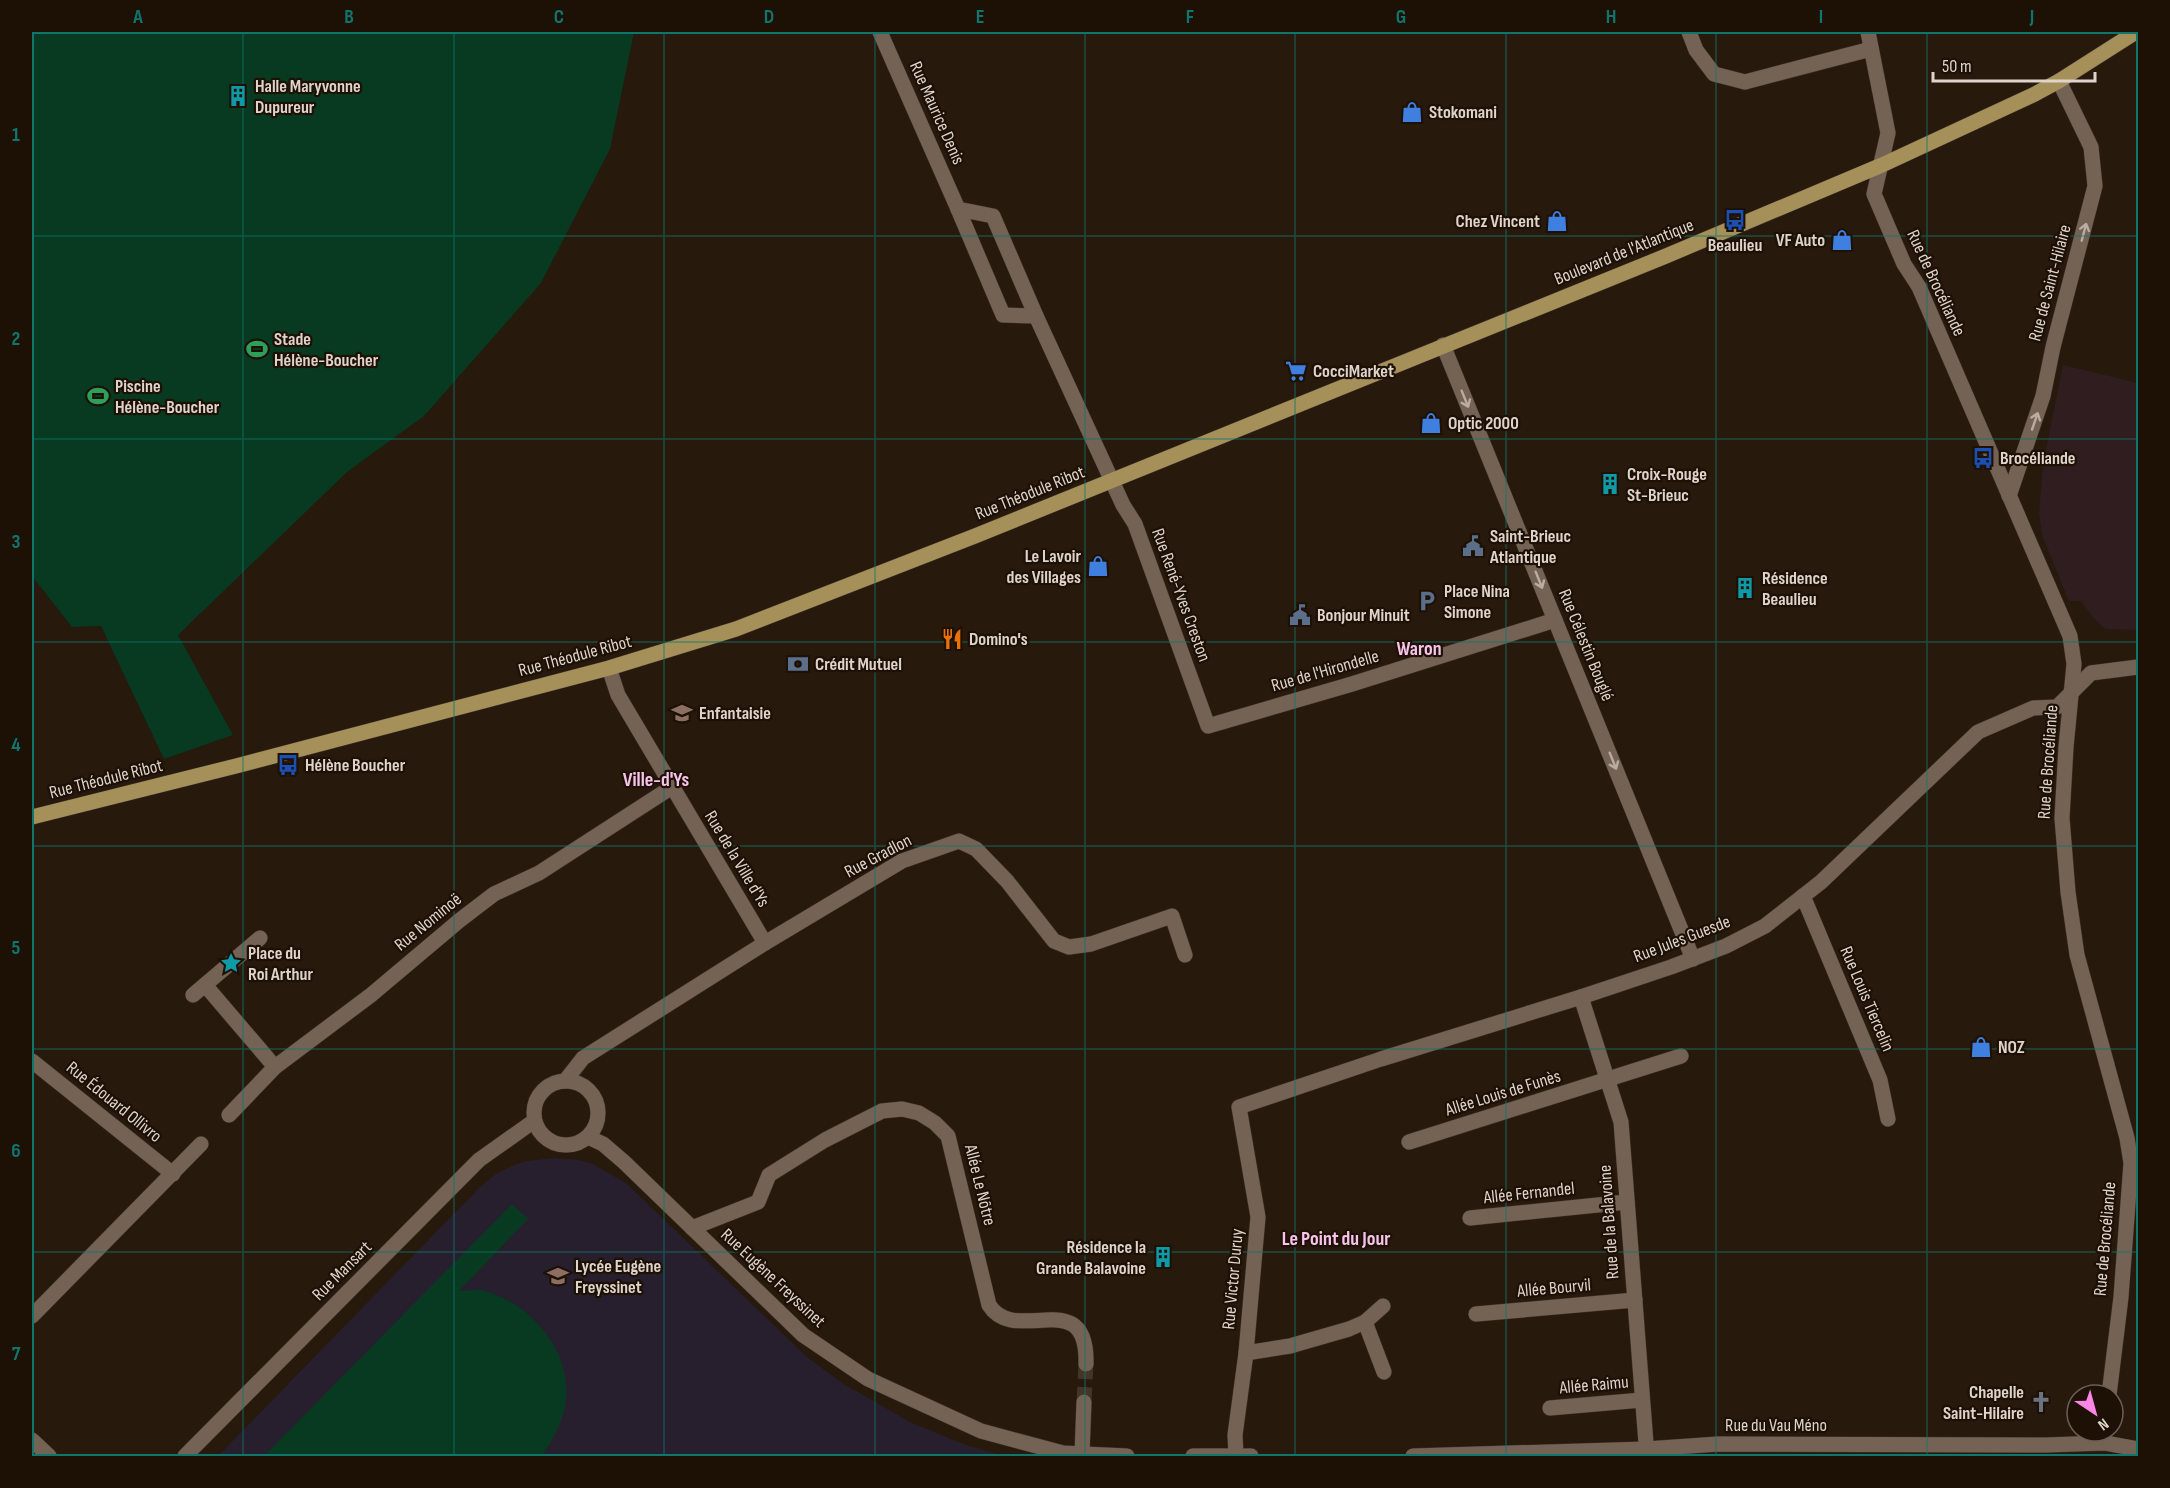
<svg xmlns="http://www.w3.org/2000/svg" width="2170" height="1488" font-family="'Sofia Sans Condensed',sans-serif">
	<style>
		.commercial { fill: #301d1f }
		.education { fill: #281f2e }
		.grass { fill: #083921 }
		.lines { fill: none; stroke-linecap: round; stroke-linejoin: round }
		.minor-tunnel { stroke: #433529; stroke-width: 15; stroke-dasharray: 15 8; stroke-linecap: butt }
		.minor-casing { stroke: #3d322d; stroke-width: 16 }
		.major-casing { stroke: #3d322d; stroke-width: 16 }
		.minor { stroke: #746254; stroke-width: 15 }
		.major { stroke: #a59059; stroke-width: 15 }
		.oneway { stroke: #baaca2 }
		.grid { fill: none; stroke: #0f766e; stroke-width: 1.5; stroke-opacity: 0.55 }
		.labels { text-anchor: middle; dominant-baseline: central; stroke-width: 4.5; stroke-linejoin: round; paint-order: stroke }
		.poi-label { font-size: 18px; font-weight: bold; fill: #dfd4cc; stroke: #1d1005; text-anchor: start }
		.street-label { font-size: 18px; fill: #dfd4cc; stroke: #1d1005 }
		.neighbourhood-label { font-size: 20px; font-weight: bold; fill: #f8c3eb; stroke: #1d1005 }
		.neatline { fill: none; stroke: #0f766e; stroke-width: 2 }
		.grid-label { font-size: 20px; text-anchor: middle; font-weight: bold; fill: #0f766e }
	</style>
	<rect width="100%" height="100%" fill="#27190c"/>
	<path class="commercial" d="M2063 365 2138 383V630L2106 629 2094 619 2081 601H2069L2042 535 2039 513 2043 464Z"/>
	<path class="education" d="M555 1158 579 1160 593 1164 626 1183 807 1357 842 1383 912 1423 966 1445 1004 1456H218L481 1186 496 1174 512 1166 526 1161Z"/>
	<g class="grass">
		<path d="M32 32H634L610 149 541 283 424 416 347 472 178 635 233 735 164 759 101 626 72 627 32 576Z"/>
		<path d="M512 1204 528 1219 459 1291C466 1291 474 1289 481 1290 531 1302 575 1353 565 1407 561 1425 552 1441 542 1456H264Z"/>
	</g>
	<g class="lines">
		<path class="minor-tunnel" d="M1084 1402 1086 1364"/>
		<defs>
			<g id="minor">
				<path d="M880 32 958 209 993 216 1036 316 1123 505 1135 524 1208 726 1352 684 1555 620"/>
				<path d="M1689 32 1696 50 1714 74 1745 82 1871 49"/>
				<path d="M1868 32 1888 133 1874 194 1904 264 1919 287 2070 636 2074 664 2066 747 2062 818 2068 892 2077 955 2127 1138 2131 1163 2121 1297 2109 1395"/>
				<path d="M958 209 1003 315 1036 316"/>
				<path d="M1443 345 1693 959"/>
				<path d="M2009 496 2043 396 2053 347 2095 186 2091 147 2059 81"/>
				<path d="M609 668 618 695 765 943"/>
				<path d="M1803 896 1880 1080 1888 1119"/>
				<path d="M205 985 275 1067"/>
				<path d="M193 995 260 938"/>
				<path d="M1581 997 1621 1122 1647 1456"/>
				<path d="M32 1061 173 1174"/>
				<circle cx="566" cy="1113" r="32"/>
				<path d="M565 1081 583 1058 765 943 902 861 959 841 976 849 1007 881 1054 941 1069 947 1091 944 1172 916 1185 955"/>
				<path d="M229 1115 275 1067 371 995 460 920 494 894 539 873 672 787"/>
				<path d="M588 1137 603 1144 624 1162 803 1335 868 1379 981 1431 1063 1453 1127 1456"/>
				<path d="M1409 1142 1681 1056"/>
				<path d="M1470 1218 1627 1202"/>
				<path d="M692 1228 758 1202 769 1175 825 1140 882 1111 902 1109 919 1113 935 1123 948 1136 989 1305C1015 1347 1088 1283 1086 1364"/>
				<path d="M1476 1314 1635 1300"/>
				<path d="M32 1316 201 1144"/>
				<path d="M1365 1322 1384 1372"/>
				<path d="M1246 1353 1290 1346 1349 1329 1365 1322 1383 1306"/>
				<path d="M1550 1408 1642 1400"/>
				<path d="M32 1440 49 1456"/>
				<path d="M1082 1454 1084 1402"/>
				<path d="M1236 1455 1235 1435 1246 1353 1258 1217 1239 1107 1381 1059 1581 997 1671 967 1726 946 1765 926 1821 882 1978 732 2033 708 2057 707 2091 673 2138 667"/>
				<path d="M185 1456 479 1160 534 1121"/>
				<path d="M1193 1456H1251"/>
				<path d="M1413 1456 1646 1449 1718 1444 2046 1445 2105 1443 2138 1449"/>
			</g>
			<path id="major" d="M32 817 236 766 609 668 736 629 975 536 1666 256 1882 165 2035 94 2059 81 2136 32"/>
		</defs>
		<use href="#minor" class="minor-casing"/>
		<use href="#major" class="major-casing"/>
		<use href="#minor" class="minor"/>
		<use href="#major" class="major"/>
	</g>
	<defs><path id="oneway-shaft" d="M-6 0H5M1.5-3L5.5 0L1.5 3" fill="none" stroke-width="1.6" stroke-linecap="round" stroke-linejoin="round" transform="scale(1.5)"/></defs>
	<g class="oneway">
		<use href="#oneway-shaft" transform="translate(2084 232) rotate(-75)"/>
		<use href="#oneway-shaft" transform="translate(1465 399) rotate(68)"/>
		<use href="#oneway-shaft" transform="translate(2035 421) rotate(-71)"/>
		<use href="#oneway-shaft" transform="translate(1539 580) rotate(68)"/>
		<use href="#oneway-shaft" transform="translate(1613 761) rotate(68)"/>
	</g>
	<path class="grid" d="M243 32V1456M454 32V1456M664 32V1456M875 32V1456M1085 32V1456M1295 32V1456M1506 32V1456M1716 32V1456M1927 32V1456M32 236H2138M32 439H2138M32 642H2138M32 846H2138M32 1049H2138M32 1252H2138"/>
	<defs>
		<symbol id="building-bare" viewBox="-9 -9 18 18"><path d="M-4-6H4V6H1V3H-1V6H-4ZM-2.5-4.3h1.7v1.8h-1.7ZM.8-4.3h1.7v1.8H.8ZM-2.5-1h1.7V.8h-1.7ZM.8-1h1.7V.8H.8Z" fill="#0f9aa8" stroke="#1d1005" stroke-width="2.5" paint-order="stroke"/></symbol>
		<symbol id="shop-bare" viewBox="-9 -9 18 18"><path d="M-5-2.5h2.3a2.7 3.5 0 0 1 5.4 0H5L5.5 6h-11ZM-1.5-2.5h3a1.5 2.3 0 0 0-3 0Z" fill="#3f7fe0" stroke="#1d1005" stroke-width="2.5" paint-order="stroke"/></symbol>
		<symbol id="bus-bare" viewBox="-9 -9 18 18"><path d="M-5-6H5V4H4V6H2V4H-2V6H-4V4H-5ZM-3.5-4V0h7V-4ZM-3.5 1.2v1.5H-2V1.2ZM2 1.2v1.5H3.5V1.2Z" fill="#1a4fb4" stroke="#1d1005" stroke-width="2.5" paint-order="stroke"/></symbol>
		<symbol id="stadium-bare" viewBox="-9 -9 18 18"><path d="M0-5a6.5 5 0 1 0 0 10a6.5 5 0 1 0 0-10ZM-3.5-1.8h7v3.6h-7Z" fill="#2e9e5b" stroke="#1d1005" stroke-width="2.5" paint-order="stroke"/></symbol>
		<symbol id="supermarket-bare" viewBox="-9 -9 18 18"><path d="M-6-5.5h2.5l.6 2H6L4.5 2H-2.5L-4.4-4H-6ZM-1.5 3.2a1.3 1.3 0 1 0 .1 0ZM3 3.2a1.3 1.3 0 1 0 .1 0Z" fill="#3f7fe0" stroke="#1d1005" stroke-width="2.5" paint-order="stroke"/></symbol>
		<symbol id="civic-bare" viewBox="-9 -9 18 18"><path d="M-.6-6.5H3V-4.5H.6V-3L4-1V1h2V6H-6V1h2V-1L-.6-3ZM-1.2 2.5V6h2.4V2.5Z" fill="#5c6f8a" stroke="#1d1005" stroke-width="2.5" paint-order="stroke"/></symbol>
		<symbol id="parking-bare" viewBox="-9 -9 18 18"><path d="M-3.5-5.5H1a3.5 3.5 0 0 1 0 7H-1V5.5H-3.5ZM-1-3.4V-.6H.8a1.4 1.4 0 0 0 0-2.8Z" fill="#5c6f8a" stroke="#1d1005" stroke-width="2.5" paint-order="stroke"/></symbol>
		<symbol id="restaurant-bare" viewBox="-9 -9 18 18"><path d="M-5-6h1v4h1v-4h1v4h1v-4h1v5L-1.5 .5V6h-2V.5L-5-1ZM5-6V6H3V1.5H1.5Q1.5-4 5-6Z" fill="#e8710a" stroke="#1d1005" stroke-width="2.5" paint-order="stroke"/></symbol>
		<symbol id="bank-bare" viewBox="-9 -9 18 18"><path d="M-6-4H6V4H-6ZM0-2.3a2.3 2.3 0 1 0 0 4.6a2.3 2.3 0 1 0 0-4.6Z" fill="#5c6f8a" stroke="#1d1005" stroke-width="2.5" paint-order="stroke"/></symbol>
		<symbol id="school-bare" viewBox="-9 -9 18 18"><path d="M0-5L7-2L0 1L-7-2ZM-4 1L0 2.5L4 1V4Q0 6-4 4Z" fill="#8d6e63" stroke="#1d1005" stroke-width="2.5" paint-order="stroke"/></symbol>
		<symbol id="sight-bare" viewBox="-9 -9 18 18"><path d="M0-6L1.8-2.2L6-1.7L2.9 1.2L3.7 5.4L0 3.3L-3.7 5.4L-2.9 1.2L-6-1.7L-1.8-2.2Z" fill="#0f9aa8" stroke="#1d1005" stroke-width="2.5" paint-order="stroke"/></symbol>
		<symbol id="church-bare" viewBox="-9 -9 18 18"><path d="M-1.2-6h2.4v3.5h3.3v2.4h-3.3V6h-2.4V-.1h-3.3v-2.4h3.3Z" fill="#6b7280" stroke="#1d1005" stroke-width="2.5" paint-order="stroke"/></symbol>
	</defs>
	<g fill-rule="evenodd">
		<use href="#building-bare" x="223" y="81" width="30" height="30"/>
		<use href="#shop-bare" x="1397" y="97" width="30" height="30"/>
		<use href="#bus-bare" x="1720" y="205" width="30" height="30"/>
		<use href="#shop-bare" x="1542" y="206" width="30" height="30"/>
		<use href="#shop-bare" x="1827" y="225" width="30" height="30"/>
		<use href="#stadium-bare" x="242" y="334" width="30" height="30"/>
		<use href="#supermarket-bare" x="1281" y="356" width="30" height="30"/>
		<use href="#stadium-bare" x="83" y="381" width="30" height="30"/>
		<use href="#shop-bare" x="1416" y="408" width="30" height="30"/>
		<use href="#bus-bare" x="1968" y="443" width="30" height="30"/>
		<use href="#building-bare" x="1595" y="469" width="30" height="30"/>
		<use href="#civic-bare" x="1458" y="531" width="30" height="30"/>
		<use href="#shop-bare" x="1083" y="551" width="30" height="30"/>
		<use href="#building-bare" x="1730" y="573" width="30" height="30"/>
		<use href="#parking-bare" x="1412" y="586" width="30" height="30"/>
		<use href="#civic-bare" x="1285" y="600" width="30" height="30"/>
		<use href="#restaurant-bare" x="937" y="624" width="30" height="30"/>
		<use href="#bank-bare" x="783" y="649" width="30" height="30"/>
		<use href="#school-bare" x="667" y="698" width="30" height="30"/>
		<use href="#bus-bare" x="273" y="750" width="30" height="30"/>
		<use href="#sight-bare" x="216" y="948" width="30" height="30"/>
		<use href="#shop-bare" x="1966" y="1032" width="30" height="30"/>
		<use href="#building-bare" x="1148" y="1242" width="30" height="30"/>
		<use href="#school-bare" x="543" y="1261" width="30" height="30"/>
		<use href="#church-bare" x="2026" y="1387" width="30" height="30"/>
	</g>
	<g class="labels">
		<g class="poi-label">
			<text x="255" y="86">Halle Maryvonne<tspan x="255" dy="21">Dupureur</tspan></text>
			<text x="1429" y="112">Stokomani</text>
			<text x="1540" y="221" text-anchor="end">Chez Vincent</text>
			<text x="1825" y="240" text-anchor="end">VF Auto</text>
			<text x="1735" y="245" text-anchor="middle">Beaulieu</text>
			<text x="274" y="339">Stade<tspan x="274" dy="21">Hélène-Boucher</tspan></text>
			<text x="1313" y="371">CocciMarket</text>
			<text x="115" y="386">Piscine<tspan x="115" dy="21">Hélène-Boucher</tspan></text>
			<text x="1448" y="423">Optic 2000</text>
			<text x="2000" y="458">Brocéliande</text>
			<text x="1627" y="474">Croix-Rouge<tspan x="1627" dy="21">St-Brieuc</tspan></text>
			<text x="1490" y="536">Saint-Brieuc<tspan x="1490" dy="21">Atlantique</tspan></text>
			<text x="1081" y="556" text-anchor="end">Le Lavoir<tspan x="1081" dy="21">des Villages</tspan></text>
			<text x="1762" y="578">Résidence<tspan x="1762" dy="21">Beaulieu</tspan></text>
			<text x="1444" y="591">Place Nina<tspan x="1444" dy="21">Simone</tspan></text>
			<text x="1317" y="615">Bonjour Minuit</text>
			<text x="969" y="639">Domino's</text>
			<text x="815" y="664">Crédit Mutuel</text>
			<text x="699" y="713">Enfantaisie</text>
			<text x="305" y="765">Hélène Boucher</text>
			<text x="248" y="953">Place du<tspan x="248" dy="21">Roi Arthur</tspan></text>
			<text x="1998" y="1047">NOZ</text>
			<text x="1146" y="1247" text-anchor="end">Résidence la<tspan x="1146" dy="21">Grande Balavoine</tspan></text>
			<text x="575" y="1266">Lycée Eugène<tspan x="575" dy="21">Freyssinet</tspan></text>
			<text x="2024" y="1392" text-anchor="end">Chapelle<tspan x="2024" dy="21">Saint-Hilaire</tspan></text>
		</g>
		<g class="street-label">
			<text transform="translate(937 113) rotate(66)">Rue Maurice Denis</text>
			<text transform="translate(1624 252) rotate(-22)">Boulevard de l'Atlantique</text>
			<text transform="translate(1936 283) rotate(65)">Rue de Brocéliande</text>
			<text transform="translate(2050 283) rotate(-75)">Rue de Saint-Hilaire</text>
			<text transform="translate(1030 493) rotate(-22)">Rue Théodule Ribot</text>
			<text transform="translate(1181 595) rotate(70)">Rue René-Yves Creston</text>
			<text transform="translate(1586 645) rotate(68)">Rue Célestin Bouglé</text>
			<text transform="translate(575 656) rotate(-15)">Rue Théodule Ribot</text>
			<text transform="translate(1325 671) rotate(-16)">Rue de l'Hirondelle</text>
			<text transform="translate(2048 762) rotate(-86)">Rue de Brocéliande</text>
			<text transform="translate(106 779) rotate(-14)">Rue Théodule Ribot</text>
			<text transform="translate(878 856) rotate(-28)">Rue Gradlon</text>
			<text transform="translate(737 859) rotate(59)">Rue de la Ville d'Ys</text>
			<text transform="translate(428 922) rotate(-39)">Rue Nominoë</text>
			<text transform="translate(1682 939) rotate(-21)">Rue Jules Guesde</text>
			<text transform="translate(1867 999) rotate(67)">Rue Louis Tiercelin</text>
			<text transform="translate(1503 1093) rotate(-17)">Allée Louis de Funès</text>
			<text transform="translate(114 1102) rotate(39)">Rue Édouard Ollivro</text>
			<text transform="translate(980 1185) rotate(76)">Allée Le Nôtre</text>
			<text transform="translate(1529 1193) rotate(-6)">Allée Fernandel</text>
			<text transform="translate(1609 1222) rotate(-94)">Rue de la Balavoine</text>
			<text transform="translate(2105 1239) rotate(-85)">Rue de Brocéliande</text>
			<text transform="translate(342 1271) rotate(-45)">Rue Mansart</text>
			<text transform="translate(773 1278) rotate(43)">Rue Eugène Freyssinet</text>
			<text transform="translate(1233 1279) rotate(-85)">Rue Victor Duruy</text>
			<text transform="translate(1554 1288) rotate(-5)">Allée Bourvil</text>
			<text transform="translate(1594 1385) rotate(-5)">Allée Raimu</text>
			<text x="1776" y="1425">Rue du Vau Méno</text>
		</g>
		<g class="neighbourhood-label">
			<text x="1419" y="649">Waron</text>
			<text x="656" y="780">Ville-d'Ys</text>
			<text x="1336" y="1239">Le Point du Jour</text>
		</g>
	</g>
	<rect width="2170" height="1488" fill="none" stroke="#1d1005" stroke-width="66"/>
	<g transform="translate(2095 1413) rotate(144)"><circle r="28" fill="#1d1005" stroke="#6b5e55" stroke-width="1.5"/>
	<path d="M0-4.5L10 22L0 15L-10 22Z" fill="#fb86e5"/>
	<text y="-9" font-size="16" font-weight="bold" text-anchor="middle" fill="#dfd4cc">N</text>
	</g>
	<path d="M1933 72v9h162v-9" fill="none" stroke="#dfd4cc" stroke-width="3"/>
	<text x="1942" y="72" font-size="18" fill="#dfd4cc" stroke="#1d1005" stroke-width="4.5" paint-order="stroke">50 m</text>
	<rect x="33" y="33" width="2104" height="1422" class="neatline"/>
	<g class="grid-label">
		<text x="138" y="23">A</text>
		<text x="349" y="23">B</text>
		<text x="559" y="23">C</text>
		<text x="769" y="23">D</text>
		<text x="980" y="23">E</text>
		<text x="1190" y="23">F</text>
		<text x="1401" y="23">G</text>
		<text x="1611" y="23">H</text>
		<text x="1821" y="23">I</text>
		<text x="2032" y="23">J</text>
		<text x="16" y="141">1</text>
		<text x="16" y="345">2</text>
		<text x="16" y="548">3</text>
		<text x="16" y="751">4</text>
		<text x="16" y="954">5</text>
		<text x="16" y="1157">6</text>
		<text x="16" y="1360">7</text>
	</g>
</svg>
